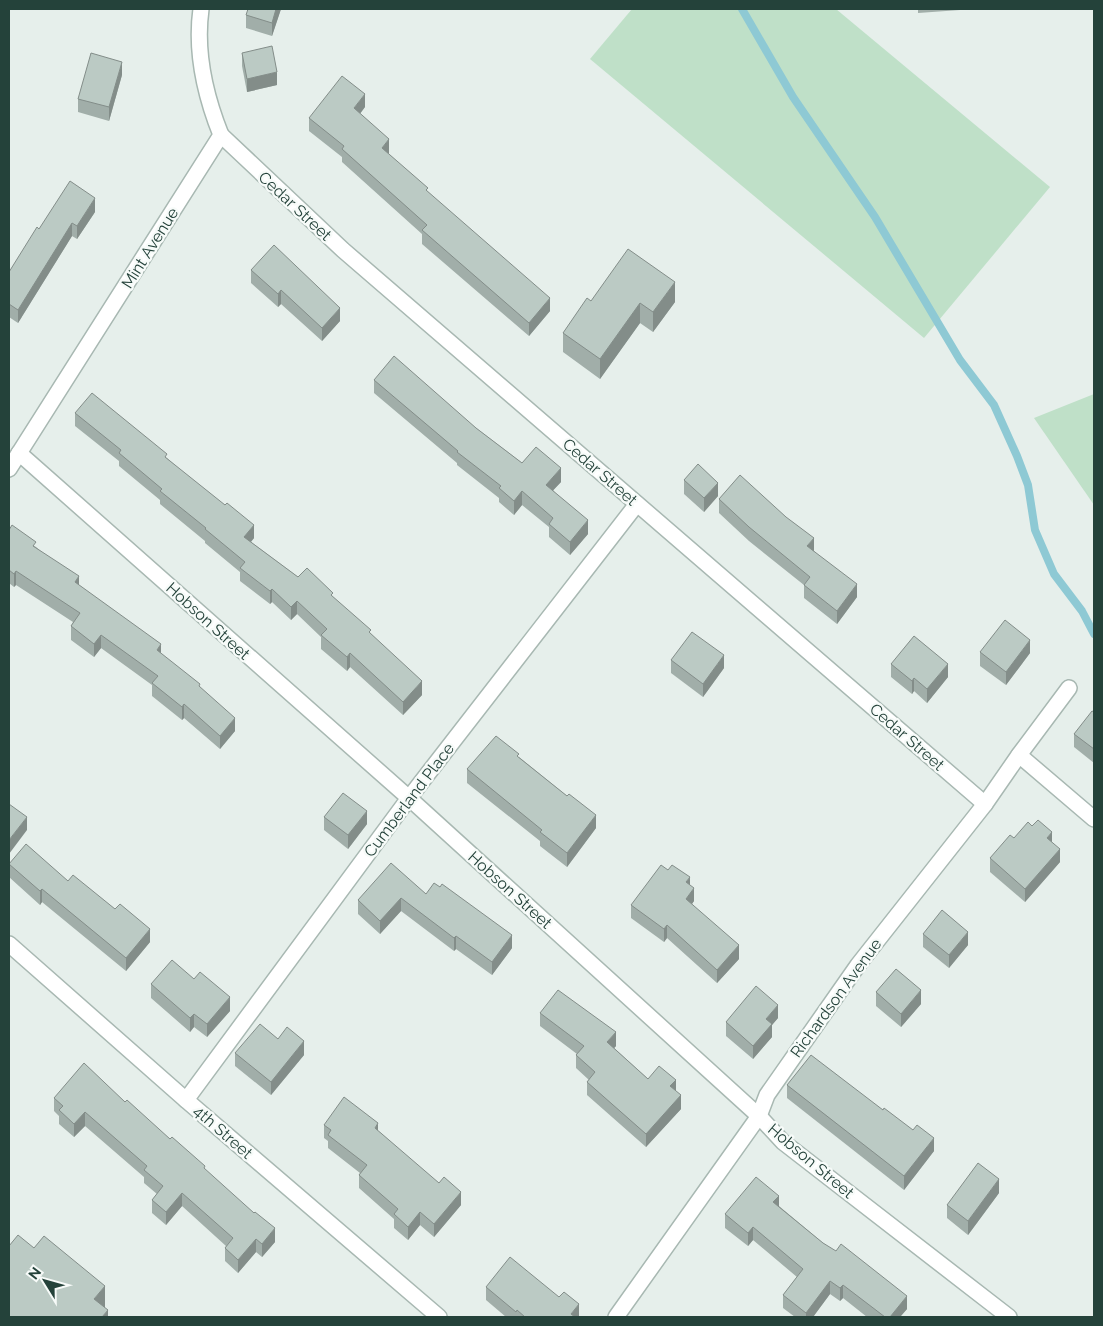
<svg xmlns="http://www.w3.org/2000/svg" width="1103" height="1326" font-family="Raleway,sans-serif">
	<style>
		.green { fill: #bfe0c8 }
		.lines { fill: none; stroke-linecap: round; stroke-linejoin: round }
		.stream { stroke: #8ec9d4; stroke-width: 8 }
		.minor-casing { stroke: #a8b8b2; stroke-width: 18 }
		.minor { stroke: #fff; stroke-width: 15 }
		.wall { fill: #a1aea9 }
		.shaded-wall { fill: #838d89 }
		.building { fill: #bbcac4; stroke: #838d89 }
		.labels { text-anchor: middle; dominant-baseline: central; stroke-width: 4.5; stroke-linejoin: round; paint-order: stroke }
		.street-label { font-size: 16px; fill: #24423a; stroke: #f7fbf9 }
	</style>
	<rect width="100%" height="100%" fill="#e6efeb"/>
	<g class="green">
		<path d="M632 9H836L1050 187 924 338 590 59Z"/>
		<path d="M1094 394V505L1034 418Z"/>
	</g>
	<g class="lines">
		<path class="stream" d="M742 9 793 97 875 217 960 360 994 405 1017 456 1028 485 1035 530 1054 574 1082 611 1094 634"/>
		<defs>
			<g id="minor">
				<path d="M221 135 343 250 985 804"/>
				<path d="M19 453 409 798 759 1116 783 1142 1009 1317"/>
				<path d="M9 469 221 135C205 95 195 52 201 9"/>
				<path d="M1019 755 1094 819"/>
				<path d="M9 944 186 1100 439 1317"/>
				<path d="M186 1100 409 798 637 504"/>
				<path d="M616 1317 759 1116 767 1095 858 965 985 804 1019 755 1069 688"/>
			</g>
		</defs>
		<use href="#minor" class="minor-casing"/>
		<use href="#minor" class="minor"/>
	</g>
	<g class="wall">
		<path d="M281 9 272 36 246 28V15Z"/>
		<path d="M918 9H974L918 13Z"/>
		<path d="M242 53 277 85 247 92 242 66Z"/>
		<path d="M122 75 109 121 78 112V99Z"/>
		<path d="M365 107 360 114 389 153H388L550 311 529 336 422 244V234L342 162V157L309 131V118Z"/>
		<path d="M95 212 77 239 72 236 18 323 9 317V272L39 229Z"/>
		<path d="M251 270 340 321 322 341 281 304 278 307 251 283Z"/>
		<path d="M591 301 675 302 653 332 640 323 600 379 563 352V333Z"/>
		<path d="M374 380 476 428 522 463 561 482 553 490 588 534 570 555 549 537V527L522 505 514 515 499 502V498L457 465V463L374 393Z"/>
		<path d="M75 413 167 458 254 538 251 542 298 577 333 597 371 634 422 695 403 715 350 667 347 671 321 649V637L297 614 291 620 272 602 270 604 240 581V572L205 543V541L160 504V500L119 466V461L75 426Z"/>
		<path d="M684 480 718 496 704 512 684 494Z"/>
		<path d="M719 499 814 551 857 597 837 624 804 598V585L749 541 719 513Z"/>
		<path d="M9 530 36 547 79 585 200 687 235 731 220 749 184 718 182 720 152 696V685L101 648 94 657 71 640V626L73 622 16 585 14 587 9 583Z"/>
		<path d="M980 652 1030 653 1006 685 980 666Z"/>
		<path d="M671 660 724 668 703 697 671 673Z"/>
		<path d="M891 664 948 677 927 703 914 691 912 694 891 677Z"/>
		<path d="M1094 712V763L1074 747V734Z"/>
		<path d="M519 757 567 796 596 828 567 867 540 846V841L467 783V769Z"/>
		<path d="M324 817 367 824 348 849 324 830Z"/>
		<path d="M1014 838 1052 842 1060 862 1025 902 990 872V858Z"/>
		<path d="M9 863 68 881 150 942 126 971 42 902 40 905 9 877Z"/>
		<path d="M690 885 694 901 692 904 739 959 717 983 667 938 664 942 631 918V905Z"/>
		<path d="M426 894 512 948 492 975 456 949 454 951 401 911 380 934 358 914V900Z"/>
		<path d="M923 934 968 945 949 968 923 947Z"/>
		<path d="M194 979 230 1011 207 1037 194 1027 190 1032 151 998V984Z"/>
		<path d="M876 992 921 1004 901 1027 876 1006Z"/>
		<path d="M540 1013 616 1046 614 1048 648 1079 676 1091 681 1109 646 1147 587 1095V1082L589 1080 576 1068V1055L577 1054 540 1026Z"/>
		<path d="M778 1018 772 1025V1037L753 1059 726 1036V1022Z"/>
		<path d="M278 1039 304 1055 271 1095 235 1066V1053Z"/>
		<path d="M787 1085 934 1151 904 1190 787 1098Z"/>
		<path d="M54 1098 125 1102 205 1170 275 1242 262 1257 256 1252 238 1273 225 1261V1248L226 1246 182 1206 166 1225 152 1213V1200L157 1194 144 1183V1177L85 1126 74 1137 59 1124V1116L54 1111Z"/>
		<path d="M324 1125 378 1131 461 1205 434 1237 420 1225 408 1240 394 1228V1219L359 1188V1175L360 1173 328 1148V1141L324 1138Z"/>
		<path d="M999 1193 968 1235 947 1218V1205Z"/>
		<path d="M779 1206 823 1243 907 1309 900 1317H867L843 1298 840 1301 830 1294 813 1317H795L783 1308V1295L797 1277 753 1240 748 1246 725 1228V1214Z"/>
		<path d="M486 1287 579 1317H506L486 1300Z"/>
	</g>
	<g class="shaded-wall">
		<path d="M276 9H281L272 36V23Z"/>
		<path d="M122 62V75L109 121V107Z"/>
		<path d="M277 72V85L247 92V79Z"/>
		<path d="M365 94V107L354 121V108Z"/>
		<path d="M389 139V153L382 161V148Z"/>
		<path d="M95 198V212L77 239V226Z"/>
		<path d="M72 223V236L18 323V310Z"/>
		<path d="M675 282V302L653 332V312Z"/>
		<path d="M281 290V304L278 307V294Z"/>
		<path d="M550 298V311L529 336V323Z"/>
		<path d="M640 303V323L600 379V359Z"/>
		<path d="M340 308V321L322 341V328Z"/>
		<path d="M561 468V482L546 498V485Z"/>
		<path d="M718 483V496L704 512V498Z"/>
		<path d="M522 491V505L514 515V501Z"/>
		<path d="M588 520V534L570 555V542Z"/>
		<path d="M254 525V538L244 550V537Z"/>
		<path d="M814 538V552L807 546Z"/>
		<path d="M16 571V585L14 587V574Z"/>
		<path d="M79 576V589L75 582Z"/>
		<path d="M857 584V597L837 624V611Z"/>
		<path d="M272 589V602L270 604V591Z"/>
		<path d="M297 601V614L291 620V607Z"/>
		<path d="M101 635V648L94 657V644Z"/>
		<path d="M1030 640V653L1006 685V672Z"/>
		<path d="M161 644V657L157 650Z"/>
		<path d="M350 653V667L347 671V657Z"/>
		<path d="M724 655V668L703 697V684Z"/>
		<path d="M948 664V677L927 703V689Z"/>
		<path d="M914 678V691L912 694V681Z"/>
		<path d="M422 681V695L403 715V702Z"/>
		<path d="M184 704V718L182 720V707Z"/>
		<path d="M235 718V731L220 749V736Z"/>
		<path d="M367 811V824L348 849V835Z"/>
		<path d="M596 815V828L567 867V853Z"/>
		<path d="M27 817V830L9 854V840Z"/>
		<path d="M1052 832V846L1047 838Z"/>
		<path d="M1060 849V862L1025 902V889Z"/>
		<path d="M690 877V890L686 882Z"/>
		<path d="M694 888V901L686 912V899Z"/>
		<path d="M42 889V902L40 905V891Z"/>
		<path d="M401 898V911L380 934V921Z"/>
		<path d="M667 925V938L664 942V929Z"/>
		<path d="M150 929V942L126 971V958Z"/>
		<path d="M968 932V945L949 968V955Z"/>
		<path d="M512 935V948L492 975V962Z"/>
		<path d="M456 936V949L454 951V938Z"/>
		<path d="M739 945V959L717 983V970Z"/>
		<path d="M921 990V1004L901 1027V1014Z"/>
		<path d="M230 997V1011L207 1037V1024Z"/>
		<path d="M778 1005V1018L772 1025V1037L753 1059V1046L766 1019Z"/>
		<path d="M194 1014V1027L190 1032V1018Z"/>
		<path d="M616 1032V1046L607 1056V1042Z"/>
		<path d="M304 1041V1055L271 1095V1082Z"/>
		<path d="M676 1080V1093L670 1086Z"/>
		<path d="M681 1095V1109L646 1147V1134Z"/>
		<path d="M85 1112V1126L74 1137V1124Z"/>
		<path d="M378 1123V1136L375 1128Z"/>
		<path d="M934 1138V1151L904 1190V1176Z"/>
		<path d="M999 1179V1193L968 1235V1221Z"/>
		<path d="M461 1192V1205L434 1237V1224Z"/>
		<path d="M182 1193V1206L166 1225V1212Z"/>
		<path d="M779 1196V1209L773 1202Z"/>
		<path d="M420 1212V1225L408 1240V1227Z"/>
		<path d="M753 1227V1240L748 1246V1233Z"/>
		<path d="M275 1228V1242L262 1257V1244Z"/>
		<path d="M256 1239V1252L238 1273V1260Z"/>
		<path d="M830 1281V1294L813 1317H806V1313Z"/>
		<path d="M843 1285V1298L840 1301V1288Z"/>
		<path d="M105 1286V1312L94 1299Z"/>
		<path d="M907 1296V1309L900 1317H890Z"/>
		<path d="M579 1304V1317H571V1314Z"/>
		<path d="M108 1310V1317H102Z"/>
	</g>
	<g class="building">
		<path d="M248 9H276L272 23 246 15Z"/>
		<path d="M272 46 277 72 247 79 242 53Z"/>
		<path d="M91 53 122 62 109 107 78 99Z"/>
		<path d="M342 76 365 94 354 108 389 139 382 148 428 188 426 190 550 298 529 323 422 230 427 225 342 149 344 146 309 118Z"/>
		<path d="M70 181 95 198 77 226 72 223 18 310 9 304V272L37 227 39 229Z"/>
		<path d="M274 245 340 308 322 328 281 290 278 294 251 270Z"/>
		<path d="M628 249 675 282 653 312 640 303 600 359 563 333 587 298 591 301Z"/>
		<path d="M394 356 476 428 522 463 536 447 561 468 546 485 588 520 570 542 549 524 553 518 522 491 514 501 499 488 501 486 457 452 458 451 374 380Z"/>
		<path d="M92 393 167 454 165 457 225 505 227 503 254 525 244 537 298 577 307 568 333 593 331 595 371 630 369 632 422 681 403 702 350 653 347 657 321 635 327 629 297 601 291 607 272 589 270 591 240 568 245 562 205 529 206 528 160 491 162 489 119 453 121 450 75 413Z"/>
		<path d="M698 464 718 483 704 498 684 480Z"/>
		<path d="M740 475 786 517 814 538 807 546 857 584 837 611 804 585 810 577 749 527 719 499Z"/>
		<path d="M12 525 36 542 33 546 79 576 75 582 161 644 157 650 200 684 199 686 235 718 220 736 184 704 182 707 152 683 158 676 101 635 94 644 71 626 80 613 16 571 14 574 9 570V530Z"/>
		<path d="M1005 620 1030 640 1006 672 980 652Z"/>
		<path d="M692 632 724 655 703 684 671 660Z"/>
		<path d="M914 636 948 664 927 689 914 678 912 681 891 664Z"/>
		<path d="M1092 711 1094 712V749L1074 734Z"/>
		<path d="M496 736 519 754 517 756 567 796 569 794 596 815 567 853 540 832 542 830 467 769Z"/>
		<path d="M343 793 367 811 348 835 324 817Z"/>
		<path d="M9 804 27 817 9 840Z"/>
		<path d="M1038 820 1052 832 1047 838 1060 849 1025 889 990 858 1010 835 1014 838 1028 822 1032 826Z"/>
		<path d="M26 844 68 881 73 875 115 909 120 904 150 929 126 958 42 889 40 891 9 864Z"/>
		<path d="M391 863 426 894 434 883 440 887 442 884 512 935 492 962 456 936 454 938 401 898 380 921 358 900Z"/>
		<path d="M661 865 668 870 672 865 690 877 686 882 694 888 686 899 739 945 717 970 667 925 664 929 631 905Z"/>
		<path d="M942 910 968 932 949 955 923 934Z"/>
		<path d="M172 960 194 979 200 972 230 997 207 1024 194 1014 190 1018 151 984Z"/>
		<path d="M896 969 921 990 901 1014 876 992Z"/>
		<path d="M756 986 778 1005 766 1019 772 1024 753 1046 726 1022Z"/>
		<path d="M558 990 616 1032 607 1042 648 1079 659 1066 676 1080 670 1086 681 1095 646 1134 587 1082 595 1072 576 1055 584 1046 540 1013Z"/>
		<path d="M260 1024 278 1039 287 1027 304 1041 271 1082 235 1053Z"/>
		<path d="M811 1055 883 1110 884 1108 913 1130 917 1125 934 1138 904 1176 787 1085Z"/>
		<path d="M84 1063 125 1102 127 1100 170 1139 172 1137 205 1166 204 1168 254 1213 255 1212 275 1228 262 1244 256 1239 238 1260 225 1248 233 1238 182 1193 166 1212 152 1200 163 1186 144 1170 147 1166 85 1112 74 1124 59 1110 63 1106 54 1098Z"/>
		<path d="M344 1097 378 1123 375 1128 439 1183 444 1177 461 1192 434 1224 420 1212 408 1227 394 1214 398 1209 359 1175 367 1165 328 1135 331 1130 324 1125Z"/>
		<path d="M978 1163 999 1179 968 1221 947 1205Z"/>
		<path d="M756 1177 779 1196 773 1202 823 1243 836 1251 841 1244 907 1296 890 1317H885L843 1285 840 1288 830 1281 806 1313 783 1295 803 1269 753 1227 748 1233 725 1214Z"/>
		<path d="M18 1235 34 1248 44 1236 105 1286 94 1299 108 1310 102 1317H9V1246Z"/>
		<path d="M510 1257 559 1297 564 1292 579 1304 571 1314 575 1317H525L517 1310 516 1312 486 1287Z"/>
	</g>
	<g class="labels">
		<g class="street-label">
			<text transform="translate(295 206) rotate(43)">Cedar Street</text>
			<text transform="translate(150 248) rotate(-58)">Mint Avenue</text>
			<text transform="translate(600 472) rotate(41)">Cedar Street</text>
			<text transform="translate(208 621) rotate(42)">Hobson Street</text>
			<text transform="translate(907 737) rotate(41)">Cedar Street</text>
			<text transform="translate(409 800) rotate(-53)">Cumberland Place</text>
			<text transform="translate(510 890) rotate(42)">Hobson Street</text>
			<text transform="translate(836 998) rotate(-54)">Richardson Avenue</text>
			<text transform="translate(223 1132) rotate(41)">4th Street</text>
			<text transform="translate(811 1161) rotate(40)">Hobson Street</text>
		</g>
	</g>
	<rect width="1103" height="1326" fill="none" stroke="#24423a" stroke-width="20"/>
	<g transform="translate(45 1281) rotate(307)" stroke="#f7fbf9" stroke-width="4" paint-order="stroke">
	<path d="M0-4L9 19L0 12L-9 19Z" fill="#24423a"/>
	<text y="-8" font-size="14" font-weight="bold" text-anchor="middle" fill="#24423a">N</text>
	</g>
</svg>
